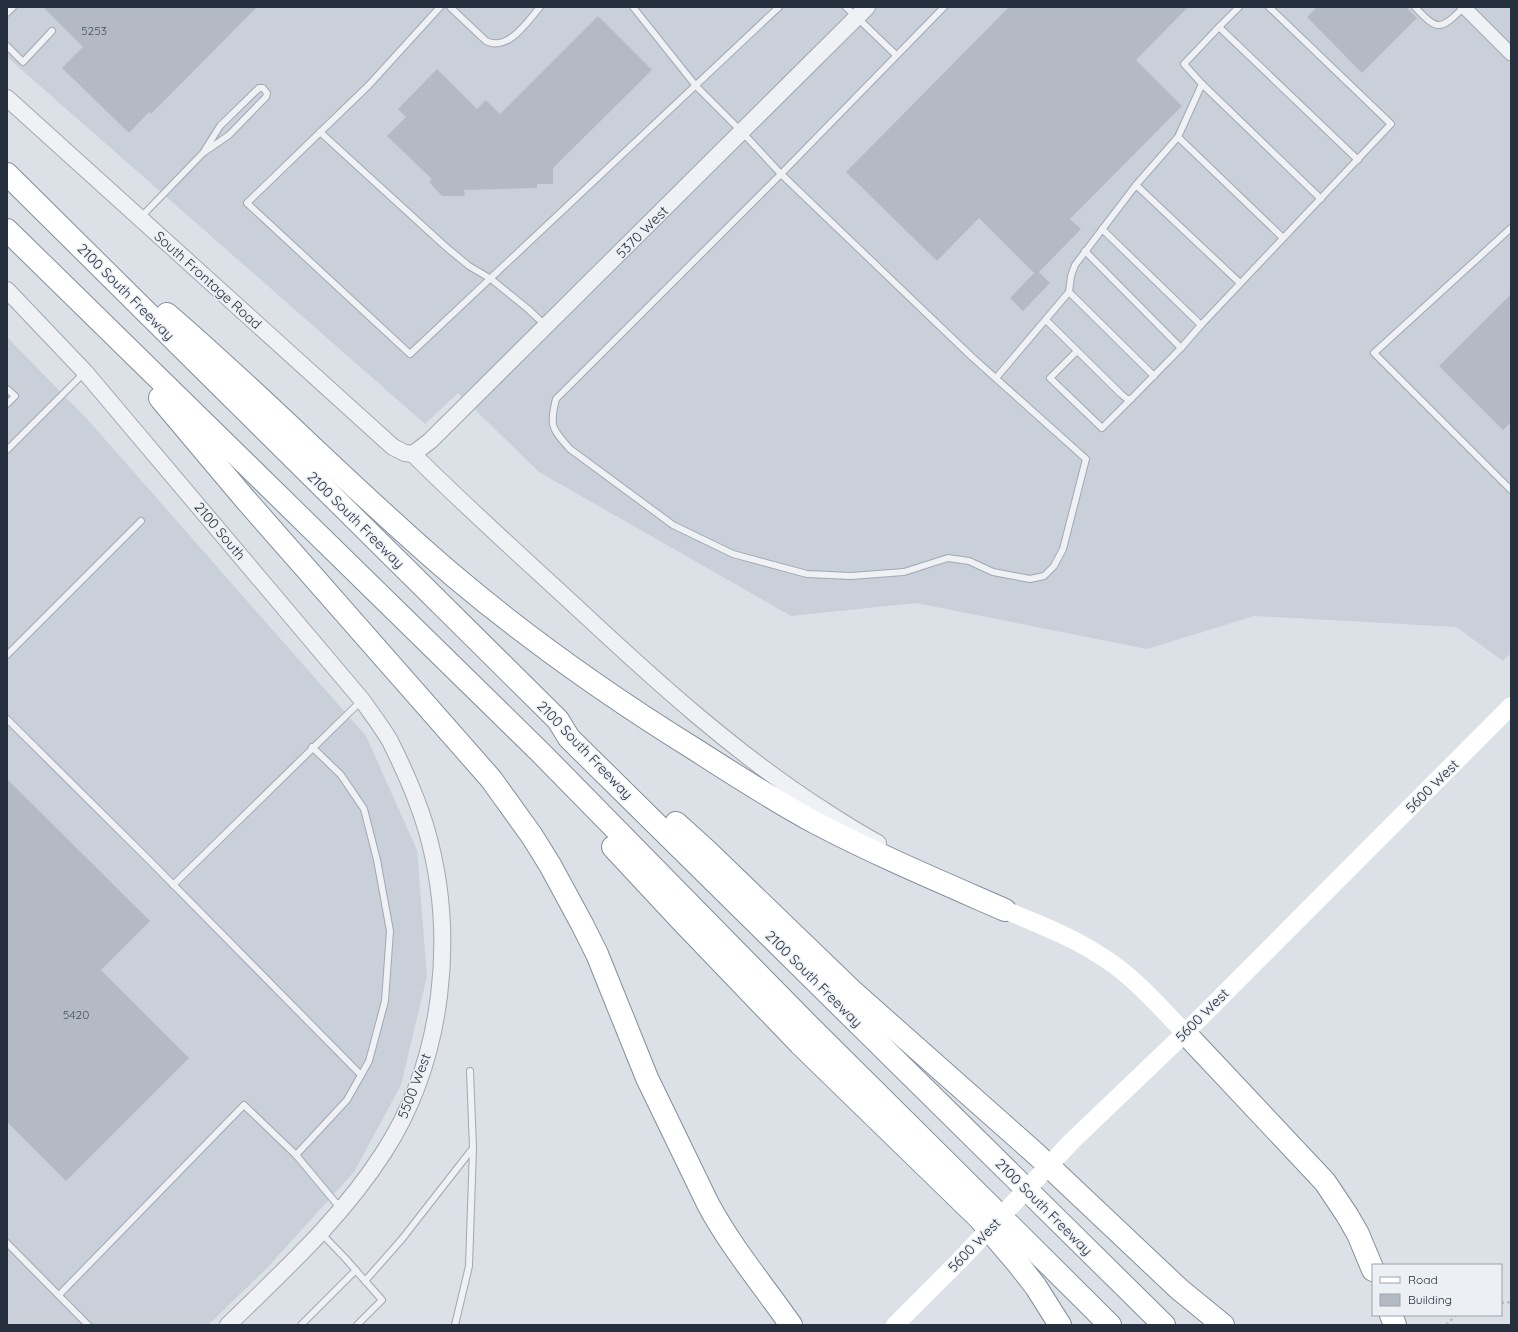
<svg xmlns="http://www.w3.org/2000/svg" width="1518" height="1332" font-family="Quicksand,sans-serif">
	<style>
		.built { fill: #cad0d9 }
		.building { fill: #b3bac4 }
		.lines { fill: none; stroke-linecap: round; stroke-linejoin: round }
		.service-casing { stroke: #a1a8b1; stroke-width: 8 }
		.minor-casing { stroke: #a1a8b1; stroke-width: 15 }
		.tertiary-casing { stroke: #a1a8b1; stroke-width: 18 }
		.motorway-casing { stroke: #838e9e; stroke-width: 24 }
		.path { stroke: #babfc5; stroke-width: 2.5; stroke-dasharray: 3 3; stroke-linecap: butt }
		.service { stroke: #eff1f5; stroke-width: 6 }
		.minor { stroke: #eff1f5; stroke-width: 13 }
		.tertiary { stroke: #eff1f5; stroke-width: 16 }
		.secondary { stroke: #fff; stroke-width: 18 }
		.motorway { stroke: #fff; stroke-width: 22 }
		.secondary-bridge { stroke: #fff; stroke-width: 18 }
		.labels { text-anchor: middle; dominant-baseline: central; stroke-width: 3; stroke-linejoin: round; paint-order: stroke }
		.number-label { font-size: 12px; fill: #485260 }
		.street-label { font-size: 14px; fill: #252f3e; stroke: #ecf0f5 }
	</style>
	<rect width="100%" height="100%" fill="#dce1e7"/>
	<g class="built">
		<path d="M7 7H1511V653L1503 661 1456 627 1254 616 1147 649 916 603 791 616 539 472 458 393 425 424 7 57Z"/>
		<path d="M7 337 88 420 366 736 417 850 427 976 401 1085 354 1172 266 1269 208 1325H7Z"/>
	</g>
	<g class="building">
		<path d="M43 7H257L151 114 149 112 129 133 62 68 83 47Z"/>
		<path d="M1009 7H1188L1136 60 1182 106 1070 219 1081 229 1039 272 1050 283 1023 311 1010 298 1034 273 979 218 937 261 846 172Z"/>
		<path d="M1317 7H1406L1417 18 1362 73 1307 17Z"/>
		<path d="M598 16 652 70 553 168V184H537V188L464 190 465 196H442L429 182 432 179 387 136 406 117 398 109 437 69 477 109 486 100 500 114Z"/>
		<path d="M1511 294V422L1503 430 1439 366Z"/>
		<path d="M7 779 150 921 101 970 189 1058 66 1181 7 1122Z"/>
	</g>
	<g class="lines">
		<defs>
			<g id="service">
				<path d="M440 7 369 85 247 203 410 354 779 7"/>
				<path d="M450 7 486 41C508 52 527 22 540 7"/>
				<path d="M633 7 696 86 742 132 781 174 972 357 1086 459 1063 549 1054 566 1044 576 1030 579 993 572 969 561 948 558 904 572 851 576 807 574 733 554 673 525 570 449C552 429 549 426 556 399L781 174 944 7"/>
				<path d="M846 7 896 55"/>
				<path d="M1415 7C1438 32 1441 30 1464 7"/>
				<path d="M7 13 13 7"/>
				<path d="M1219 27 1358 160"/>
				<path d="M7 46 23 62 52 31"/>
				<path d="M1202 84 1321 199"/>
				<path d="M320 132 446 247 469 266 491 279 528 309 546 326"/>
				<path d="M1178 137 1283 238"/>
				<path d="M1136 185 1240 283"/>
				<path d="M141 217 203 153 220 126 259 88H263L267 93 266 97 229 135 203 153"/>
				<path d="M1511 228 1374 353 1511 490"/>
				<path d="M1102 229 1201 325"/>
				<path d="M1085 251 1181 348"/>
				<path d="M1069 292 1154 376"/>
				<path d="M1046 320 1121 394 1127 399H1131L1181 348 1201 325 1391 124 1269 7"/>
				<path d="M1077 351 1050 378 1102 428 1131 399"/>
				<path d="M996 378 1069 292 1071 276 1075 265 1136 185 1178 137 1202 84 1184 64 1219 27 1239 7"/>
				<path d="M7 389 15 396 7 404"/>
				<path d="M7 450 84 373"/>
				<path d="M7 655 141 521"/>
				<path d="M7 719 149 860 361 1075"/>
				<path d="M312 747 341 775 364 809 377 860 390 931 385 1001 369 1061 347 1100 296 1155 341 1209"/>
				<path d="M173 885 362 700"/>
				<path d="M321 1233 345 1258 382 1300 357 1325"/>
				<path d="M7 1243 88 1325"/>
				<path d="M365 1281 402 1239 473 1148"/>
				<path d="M59 1295 244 1105 296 1155"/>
				<path d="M301 1325 356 1270"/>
				<path d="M455 1325 469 1266 473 1148 470 1071"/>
			</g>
			<path id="minor" d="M1464 7 1511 54"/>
			<g id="tertiary">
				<path d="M7 98 393 447 405 453 413 454"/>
				<path d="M7 290 85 372 362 700C371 713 382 727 390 741 404 769 417 798 426 828 457 934 444 1059 384 1152 341 1219 284 1270 228 1325"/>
				<path d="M413 454C469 510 529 563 587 617 658 683 730 748 811 802 833 816 855 831 878 843"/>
				<path d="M413 454 430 441 867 7"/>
			</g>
			<g id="motorway">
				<path d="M7 174 558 720 569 738 1164 1325"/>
				<path d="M7 230 541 753 808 1025 1110 1325"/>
				<path d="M167 314C266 399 356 493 455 577 531 641 612 698 696 750 735 775 775 801 816 823 877 855 941 882 1005 910"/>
				<path d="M160 398 245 499 491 779 532 836 550 865 582 924 597 954 647 1078 708 1204C731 1247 763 1285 791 1325"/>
				<path d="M676 823 707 851 851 990 1036 1154 1179 1289 1223 1325"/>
				<path d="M613 847 681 920 800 1044 979 1218 1019 1265 1036 1287 1060 1325"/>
				<path d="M1185 1033 1325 1182 1347 1215 1358 1234 1373 1270"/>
				<path d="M1391 1315 1395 1325"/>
			</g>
		</defs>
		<use href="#service" class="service-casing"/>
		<use href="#minor" class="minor-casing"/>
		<use href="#tertiary" class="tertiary-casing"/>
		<use href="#motorway" class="motorway-casing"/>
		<g class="path">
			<path d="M1501 1303 1511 1302"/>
			<path d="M1446 1325 1456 1315"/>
		</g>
		<use href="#service" class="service"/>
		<use href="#minor" class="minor"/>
		<use href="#tertiary" class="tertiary"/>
		<g class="secondary">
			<path d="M1005 910C1035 923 1068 935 1096 953 1131 973 1157 1004 1185 1033"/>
			<path d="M1071 1142 1185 1033 1511 706"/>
			<path d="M895 1325 961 1259"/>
		</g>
		<use href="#motorway" class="motorway"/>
		<path class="secondary-bridge" d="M961 1259 1071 1142"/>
	</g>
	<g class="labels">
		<g class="number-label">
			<text x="94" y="30">5253</text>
			<text x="76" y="1014">5420</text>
		</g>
		<g class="street-label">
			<text transform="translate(642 232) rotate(-45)">5370 West</text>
			<text transform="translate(208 280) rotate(42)">South Frontage Road</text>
			<text transform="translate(126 292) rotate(45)">2100 South Freeway</text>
			<text transform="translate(356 520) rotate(45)">2100 South Freeway</text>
			<text transform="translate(220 531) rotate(50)">2100 South</text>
			<text transform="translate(585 750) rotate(46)">2100 South Freeway</text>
			<text transform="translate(1432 786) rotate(-45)">5600 West</text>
			<text transform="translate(814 979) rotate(45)">2100 South Freeway</text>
			<text transform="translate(1202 1015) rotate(-45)">5600 West</text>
			<text transform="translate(414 1086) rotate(-69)">5500 West</text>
			<text transform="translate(1044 1207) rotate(45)">2100 South Freeway</text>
			<text transform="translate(974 1245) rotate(-46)">5600 West</text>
		</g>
	</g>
	<rect width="1518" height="1332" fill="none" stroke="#252f3e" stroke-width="16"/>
	<rect x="1372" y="1264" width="130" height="52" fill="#ecf0f5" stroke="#9ca3ac"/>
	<rect x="1380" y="1277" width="20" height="6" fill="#ffffff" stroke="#9ca3ac"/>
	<text x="1408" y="1284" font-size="12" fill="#252f3e">Road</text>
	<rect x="1380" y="1294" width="20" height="12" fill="#b3bac4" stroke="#9ca3ac"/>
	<text x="1408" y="1304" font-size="12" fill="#252f3e">Building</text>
</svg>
